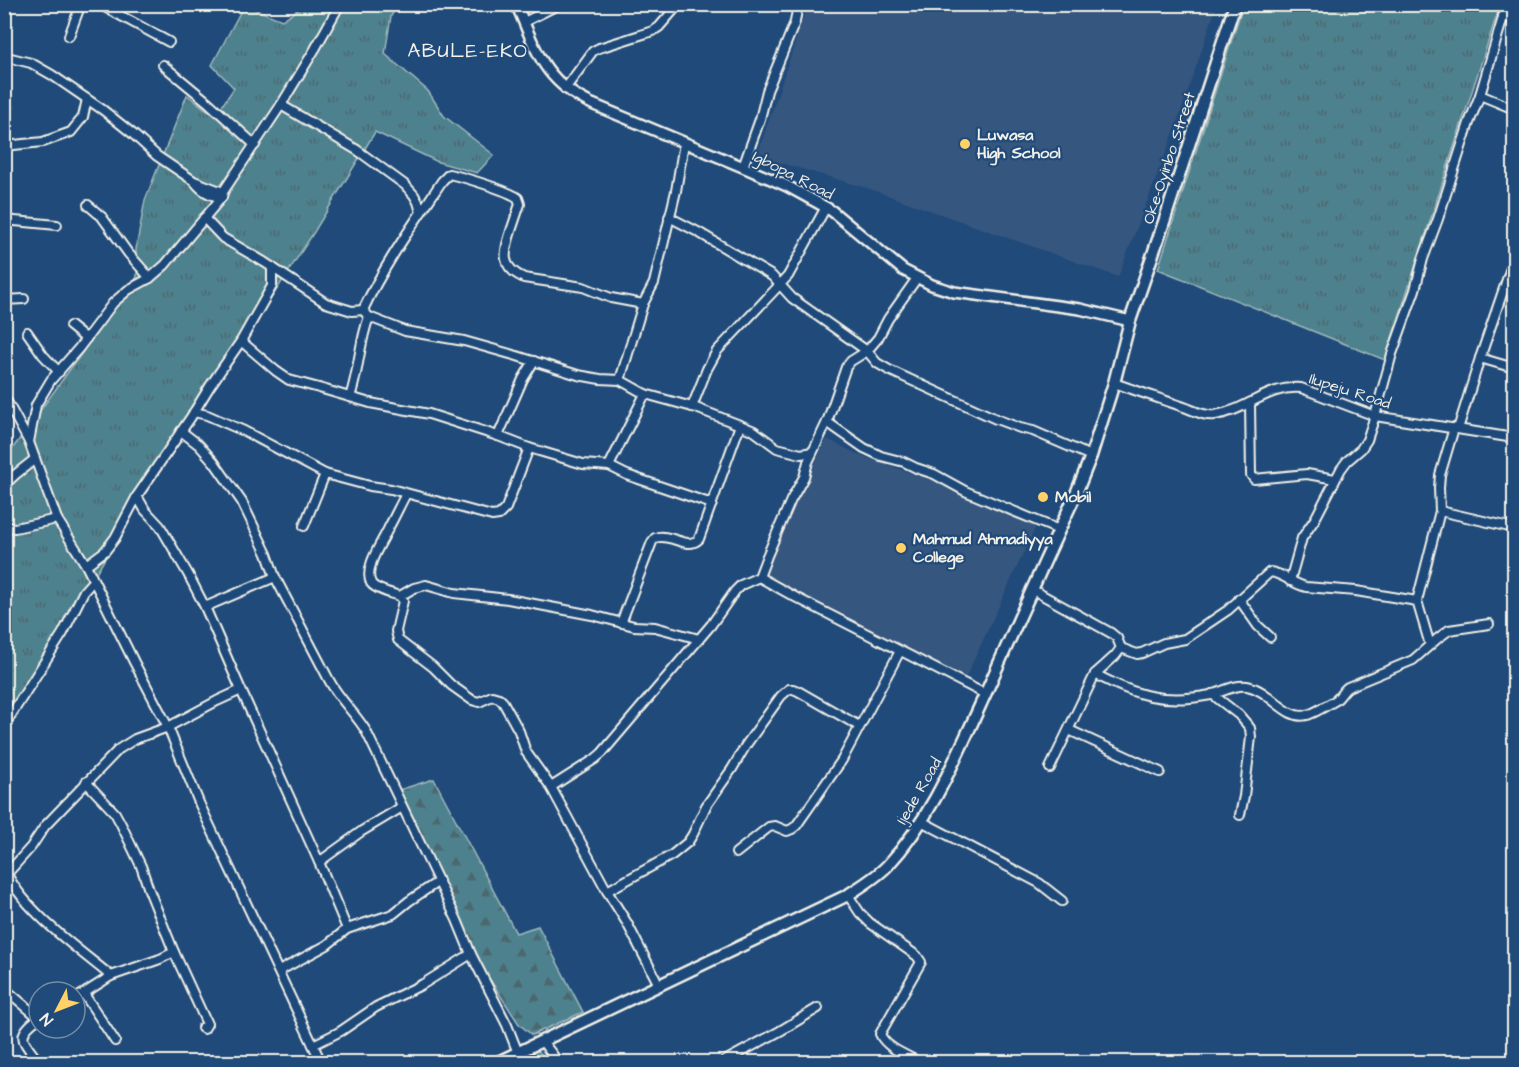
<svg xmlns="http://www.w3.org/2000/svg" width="1519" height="1067" font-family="'Architects Daughter',sans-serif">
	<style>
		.built { fill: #35567f }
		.grass { fill: url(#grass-tufts); stroke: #a1b9bb; stroke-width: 1.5 }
		.forest { fill: url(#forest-firs); stroke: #a1b9bb; stroke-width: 1.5 }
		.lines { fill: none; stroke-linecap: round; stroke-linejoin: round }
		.minor-casing { stroke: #f4f1e8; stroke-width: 12 }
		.tertiary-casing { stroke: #f4f1e8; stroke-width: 14 }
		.secondary-casing { stroke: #f4f1e8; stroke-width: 15 }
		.minor { stroke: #1f4a7a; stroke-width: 8 }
		.tertiary { stroke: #1f4a7a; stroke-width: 9 }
		.secondary { stroke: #1f4a7a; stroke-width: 10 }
		.poi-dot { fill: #ffd166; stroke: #1f4a7a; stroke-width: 2 }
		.labels { text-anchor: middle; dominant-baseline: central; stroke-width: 4.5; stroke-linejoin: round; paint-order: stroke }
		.poi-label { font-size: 16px; font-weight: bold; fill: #f4f1e8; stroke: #1f4a7a; text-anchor: start }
		.street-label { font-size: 16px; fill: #f4f1e8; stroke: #1f4a7a }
		.quarter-label { font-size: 20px; letter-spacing: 1.5px; fill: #f4f1e8; stroke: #1f4a7a }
	</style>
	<defs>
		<pattern id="grass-tufts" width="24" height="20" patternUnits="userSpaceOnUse" patternTransform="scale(1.5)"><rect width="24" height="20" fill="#4e818e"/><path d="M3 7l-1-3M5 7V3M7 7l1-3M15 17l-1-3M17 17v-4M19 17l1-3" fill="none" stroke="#4c676e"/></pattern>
		<pattern id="forest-firs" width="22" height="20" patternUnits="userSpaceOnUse" patternTransform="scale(1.5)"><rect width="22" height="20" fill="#4e818e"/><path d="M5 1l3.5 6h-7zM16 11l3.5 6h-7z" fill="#4c676e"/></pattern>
	</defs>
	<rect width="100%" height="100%" fill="#1f4a7a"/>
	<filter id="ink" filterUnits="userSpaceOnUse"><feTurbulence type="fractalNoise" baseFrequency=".0167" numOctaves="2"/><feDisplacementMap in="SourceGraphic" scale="12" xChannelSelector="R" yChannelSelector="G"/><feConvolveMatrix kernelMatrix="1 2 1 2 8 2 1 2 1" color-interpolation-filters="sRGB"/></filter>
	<g filter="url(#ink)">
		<g class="built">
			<path d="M808 4 1217 5 1174 132 1118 277 867 188 757 156Z"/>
			<path d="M827 439 859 455 948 486 1037 524 966 677 938 665 795 594 767 577 766 572 790 514Z"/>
		</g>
		<g class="grass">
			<path d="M244 5 282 20 305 5H398L391 16 385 54 428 91 444 116 494 155 477 173 438 162 375 132 314 232 128 520 70 617 5 721V459L137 277 136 249 145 200 187 95 215 116 234 88 212 65Z"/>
			<path d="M1243 5H1500L1385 360 1158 269Z"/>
			<path d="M537 1050 551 1062H507L529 1051Z"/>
		</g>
		<path class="forest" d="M434 779 516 933 538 926 583 1012 532 1035 519 1024 483 969 396 791Z"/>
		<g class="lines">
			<defs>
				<g id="minor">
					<path d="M99 4 169 42"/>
					<path d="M1503 16 1514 20"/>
					<path d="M524 22 560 4"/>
					<path d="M69 36 81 4"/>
					<path d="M4 60 11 58 31 63 52 75 103 110 133 134 157 156 194 181 223 192"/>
					<path d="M163 65 209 103 255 145"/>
					<path d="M565 89 593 51 599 48 653 31 659 27 679 4"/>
					<path d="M1480 95 1514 109"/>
					<path d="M281 105 357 150 405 185 414 195 418 202 421 212"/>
					<path d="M4 146 43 142 71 132 83 117 87 99"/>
					<path d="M5 150 8 109"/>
					<path d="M743 167 760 119 767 91 795 22 798 4"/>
					<path d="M195 182C202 191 210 196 222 197"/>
					<path d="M88 205 102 217 128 253 150 278"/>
					<path d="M669 217 698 232 772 276 792 298 867 351 877 363 889 370 996 419 1020 428 1033 431 1091 456"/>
					<path d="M204 218 223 238 264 262 326 303 352 311 363 310"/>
					<path d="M4 220 57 225"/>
					<path d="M4 300 24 299"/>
					<path d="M363 310 369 317 405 331 464 341 517 356 578 375 600 379 620 380 645 394 696 408 740 425 754 431 777 448 801 454 812 452"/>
					<path d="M363 310C384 265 414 223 442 181L449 174C463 177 507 190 518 198L520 204C517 213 514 222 511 231 504 253 500 267 524 278L583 287 611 298 643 304"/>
					<path d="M70 326 86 339"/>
					<path d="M27 332 43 355 59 372"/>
					<path d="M241 341 276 371 289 380 319 388 370 403 429 414 498 436 529 448 583 464 609 466 627 475 712 504"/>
					<path d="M1480 358 1514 368"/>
					<path d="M620 380 643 304 654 283 676 191 684 143"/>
					<path d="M1114 383C1137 391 1161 399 1184 407 1193 410 1205 417 1215 415 1246 411 1268 385 1301 388L1375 416 1514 438"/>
					<path d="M4 396 29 442 57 519 86 565 134 662 168 727 200 805 321 1062"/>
					<path d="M350 397C359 371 359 343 369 317"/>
					<path d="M1250 403 1251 475 1254 479 1307 474 1335 479"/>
					<path d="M692 407 707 369 717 351 788 276 826 207"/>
					<path d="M194 412 207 415 244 431 325 474 370 486 391 489 492 516 499 515 506 508 529 448"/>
					<path d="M827 422 864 448 881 456 904 462 916 468 934 474 965 491 1059 530"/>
					<path d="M1458 429 1480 358 1514 259"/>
					<path d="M181 431 199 445 214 462 242 502 267 554 275 577 329 680C339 699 355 713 366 731L457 920 471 954 507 1025 518 1053"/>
					<path d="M498 436 523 379 534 361"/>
					<path d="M29 442 36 405 51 380 79 348 113 303 128 290 150 278 165 265 222 197 223 192 281 105 315 49 340 4"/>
					<path d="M609 466 645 394"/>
					<path d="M4 485 16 474 35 459"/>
					<path d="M406 494C400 505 395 516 389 527 383 541 363 568 371 583 374 589 393 594 400 596L414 588 426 585 454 593 508 599 592 615 634 626 655 627 699 639"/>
					<path d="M137 496 145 510 160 526 188 574 205 607 241 690 319 862 347 929"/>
					<path d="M1440 511 1514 528"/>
					<path d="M304 526 325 474"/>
					<path d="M4 527 15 528 57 519"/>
					<path d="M86 565 105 551 115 538 137 496 191 417 210 386 241 341 272 286V267"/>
					<path d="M759 577 795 597 985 694"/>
					<path d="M1290 581 1302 538 1315 519 1341 469 1347 461 1361 449 1367 440 1375 416 1392 354 1415 290 1423 259 1438 219 1469 123 1480 95 1507 4"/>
					<path d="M1033 590 1111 633 1117 638 1121 648 1115 656 1095 674 1050 768"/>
					<path d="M400 596 403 601 396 631 398 640 433 667 451 685 472 700 479 702 492 696 499 698 503 702 519 731 526 752 551 787 607 891 627 923 659 985"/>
					<path d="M1239 599 1258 626 1270 637"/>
					<path d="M205 607 275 577"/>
					<path d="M621 623 652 542 655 538C670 532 687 551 699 539L740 425"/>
					<path d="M1430 645 1417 601 1440 511 1439 488 1440 475 1454 428"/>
					<path d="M1121 648 1137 654 1142 653 1164 643 1185 639 1228 610 1270 572C1282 573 1293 584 1306 587L1356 591 1417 601"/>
					<path d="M1095 674C1136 696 1164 704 1211 695 1222 692 1235 684 1247 686 1270 690 1286 721 1307 715 1313 714 1331 703 1336 700 1341 696 1343 690 1348 687L1413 660 1437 639 1449 630 1489 624"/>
					<path d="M1212 694 1239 715 1250 728 1251 737 1244 796 1240 815"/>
					<path d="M4 726 63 633 84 591 93 581"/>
					<path d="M1069 730 1160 772"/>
					<path d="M551 787 595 759 602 753 711 625 735 591 741 585 759 577 767 556 791 500 804 477 808 462 827 422 846 367 851 361 867 351 878 338 888 319 917 278"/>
					<path d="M921 821 1039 883 1062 901"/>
					<path d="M736 853 769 827 775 826 787 831 792 829 796 826 842 760 900 651"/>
					<path d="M319 862 362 831 402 807"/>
					<path d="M7 874C26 912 78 949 111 976"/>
					<path d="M4 877 31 847 45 826 119 749 135 739 168 727 217 701 241 690"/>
					<path d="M607 891 672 855 688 842 693 834 706 806 732 769 746 745 781 696 789 689H793L798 691 859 726"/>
					<path d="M848 895 860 913 870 923 917 956 921 962 880 1034C886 1048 906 1055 919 1062"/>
					<path d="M174 952 207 1024 204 1029 202 1028"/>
					<path d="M279 971 327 945 347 929 393 914 409 901 439 881"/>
					<path d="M4 988 39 1018"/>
					<path d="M84 994 115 1041"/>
					<path d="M75 999 111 976 160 959 174 952 149 890 141 866 121 824 115 813 86 782"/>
					<path d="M542 1041 558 1062"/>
					<path d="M313 1045 341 1031 376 1007 423 984 471 954"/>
					<path d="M39 1062C24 1042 13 1036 39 1018"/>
					<path d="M723 1062 780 1031 818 1008"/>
					<path d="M1423 1062 1424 1061"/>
				</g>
				<path id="tertiary" d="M516 4C537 51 543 81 592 104L743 167 787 186 818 203 832 211 903 270 932 285 954 292 1080 309 1130 321"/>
				<path id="secondary" d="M498 1062 848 895C861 886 877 877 888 865 929 821 954 762 979 708 1011 637 1042 566 1075 496L1091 456 1114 383 1130 321 1165 219 1235 4"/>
			</defs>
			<use href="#minor" class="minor-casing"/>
			<use href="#tertiary" class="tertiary-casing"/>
			<use href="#secondary" class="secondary-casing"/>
			<use href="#minor" class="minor"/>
			<use href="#tertiary" class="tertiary"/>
			<use href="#secondary" class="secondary"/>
		</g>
	</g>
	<g class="poi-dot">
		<circle cx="965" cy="144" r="6"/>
		<circle cx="1043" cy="497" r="6"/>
		<circle cx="901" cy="548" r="6"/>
	</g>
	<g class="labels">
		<g class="poi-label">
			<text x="977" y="135">Luwasa<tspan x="977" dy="18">High School</tspan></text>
			<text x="1055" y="497">Mobil</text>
			<text x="913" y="539">Mahmud Ahmadiyya<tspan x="913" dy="18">College</tspan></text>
		</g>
		<g class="street-label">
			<text transform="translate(1169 158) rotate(-72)">Oke-Oyinbo Street</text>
			<text transform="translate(793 175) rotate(27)">Igbopa Road</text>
			<text transform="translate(1350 391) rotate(18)">Ilupeju Road</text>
			<text transform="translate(919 791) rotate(-60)">Ijede Road</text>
		</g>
		<g class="quarter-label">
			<text x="468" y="51">ABULE-EKO</text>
		</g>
	</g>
	<rect width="1519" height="1067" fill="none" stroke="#1f4a7a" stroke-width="24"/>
	<rect x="12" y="12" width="1495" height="1043" fill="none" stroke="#f4f1e8" stroke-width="2" filter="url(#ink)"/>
	<g transform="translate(57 1010) rotate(228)"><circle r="28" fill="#1f4a7a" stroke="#748da6" stroke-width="1.5"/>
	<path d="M0-4.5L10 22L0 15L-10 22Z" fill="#ffd166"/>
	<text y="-9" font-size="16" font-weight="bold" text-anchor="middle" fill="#f4f1e8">N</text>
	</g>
</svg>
